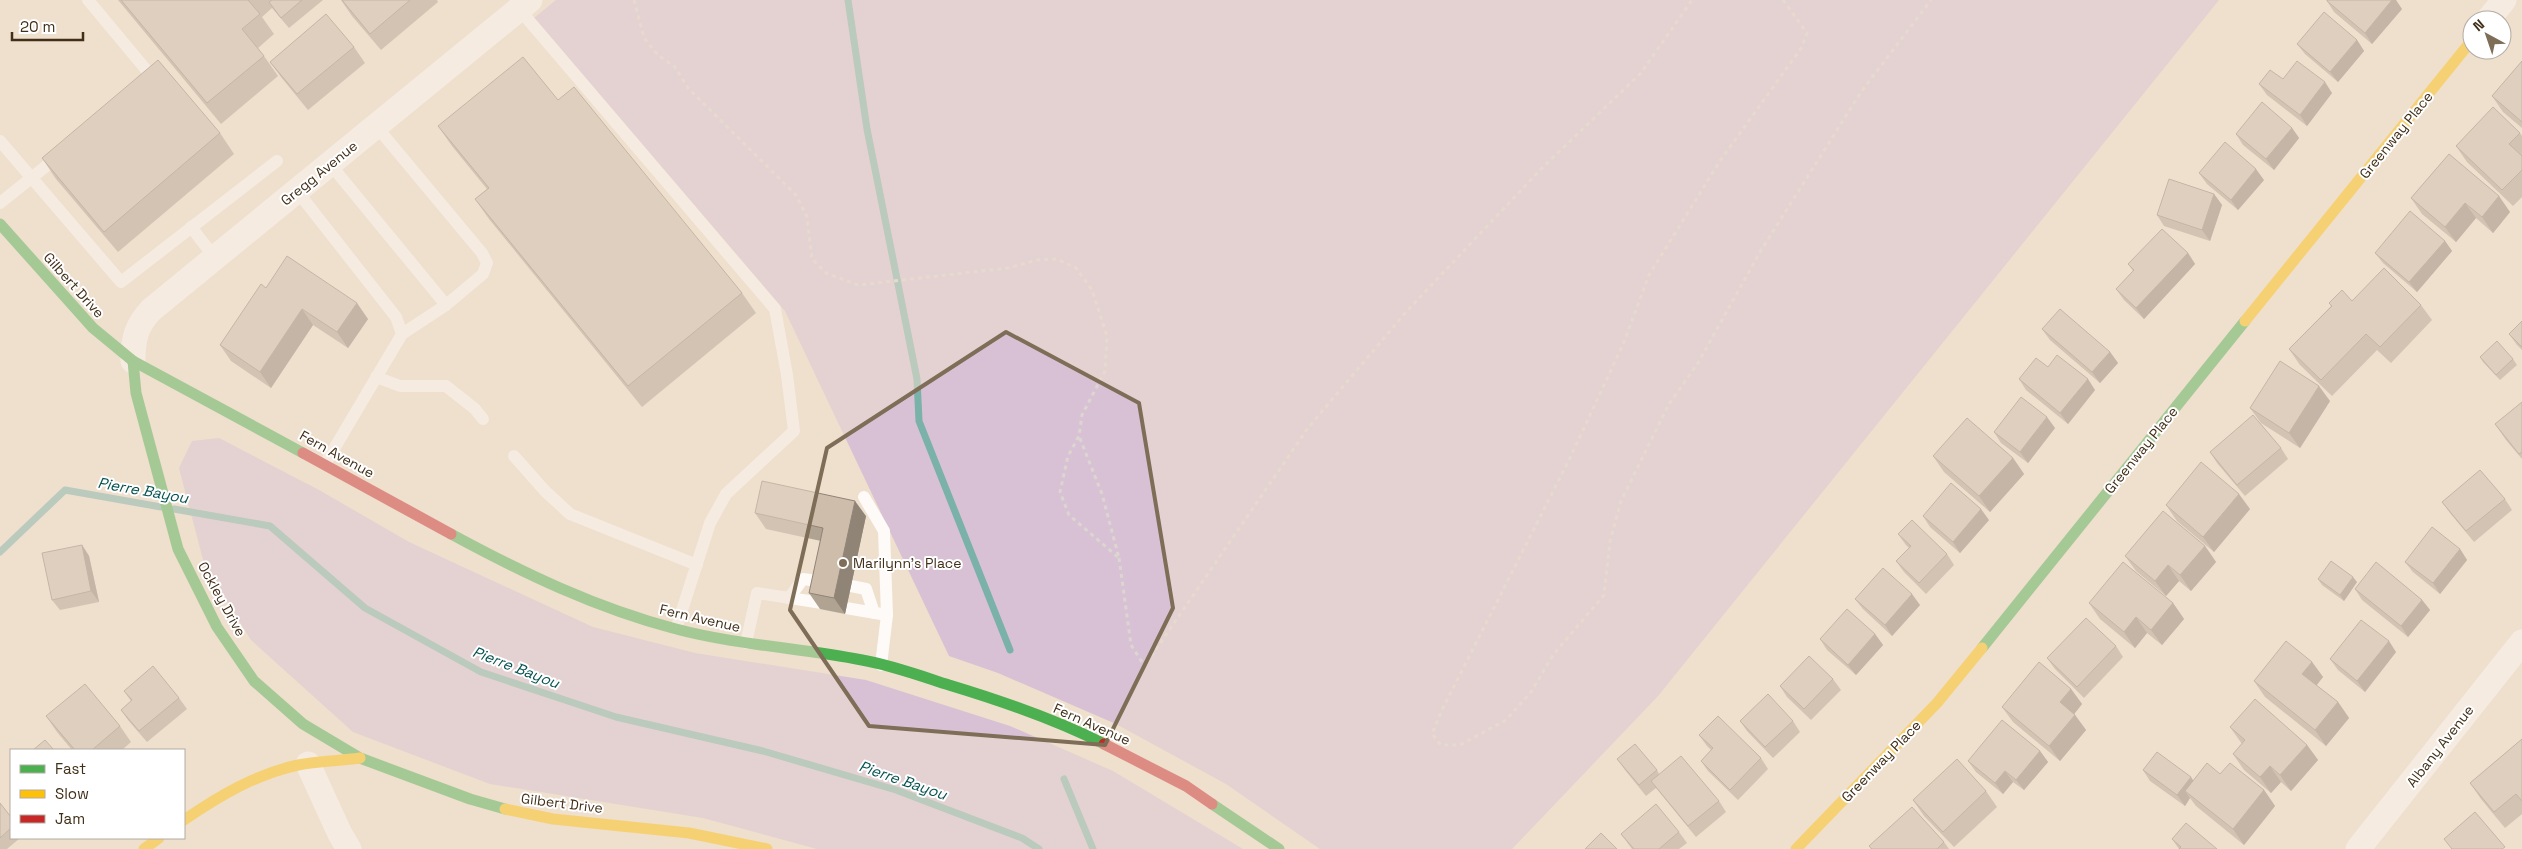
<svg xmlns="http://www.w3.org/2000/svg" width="2522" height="849" font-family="'Space Grotesk',sans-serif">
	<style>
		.green { fill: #d8c1d4 }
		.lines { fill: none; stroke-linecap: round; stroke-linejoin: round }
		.stream { stroke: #7ab1a9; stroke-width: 7 }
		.path { stroke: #dcd6d0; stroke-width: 3; stroke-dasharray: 4 4; stroke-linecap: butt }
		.lane { stroke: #fdfaf8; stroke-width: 12 }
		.street { stroke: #fdfaf8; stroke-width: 25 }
		.fast { stroke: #4caf50; stroke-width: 11 }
		.slow { stroke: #ffc107; stroke-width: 11 }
		.jam { stroke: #c62828; stroke-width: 11 }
		.wall { fill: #b0a392 }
		.shaded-wall { fill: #908477 }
		.building { fill: #cdbdaa; stroke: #908477 }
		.marked { fill: none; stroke: #7e6d57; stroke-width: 4; stroke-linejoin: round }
		.poi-dot { fill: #7e6d57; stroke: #fff; stroke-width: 2 }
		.labels { text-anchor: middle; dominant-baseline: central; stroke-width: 4; stroke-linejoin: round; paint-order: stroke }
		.street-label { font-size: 14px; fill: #412f18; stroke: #fff }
		.poi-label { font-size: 14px; fill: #412f18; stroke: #fff; text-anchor: start }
		.water-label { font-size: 15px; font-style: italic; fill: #065351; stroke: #fff }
	</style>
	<rect width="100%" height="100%" fill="#efdfcd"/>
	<g class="green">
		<path d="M556 0H2219L1658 696 1512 849H1320L1226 784 1116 724 998 673 949 656 785 311 534 18Z"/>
		<path d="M219 438 319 490 409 542 593 627 695 653 866 680 1010 726 1113 771 1243 849H817L703 818 490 784 353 732 251 640 205 567 179 468 192 441Z"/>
	</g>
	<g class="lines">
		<g class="stream">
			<path d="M848 0 867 129 917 379 919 421 1010 650"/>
			<path d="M174 509 270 526 365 608 481 672 616 717 763 751 896 790 1022 838 1039 849"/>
			<path d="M0 552 65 490 161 507"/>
			<path d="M1064 779 1093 849"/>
		</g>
		<g class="path">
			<path d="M634 0 644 38 658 55 675 67 688 88 796 195 807 217 812 259 826 273 858 285 1008 268 1037 260 1057 259 1076 268 1092 290 1107 336 1105 371 1082 415 1079 436 1068 456 1060 492 1069 515 1119 558 1102 494 1079 436"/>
			<path d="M1783 0 1807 33 1802 47 1720 161 1649 275 1624 342 1570 458 1442 710 1432 734 1441 745H1460L1506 720 1531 692 1553 655 1604 595 1610 541 1621 501 1669 404 1698 363 1760 252 1861 92 1931 0"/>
			<path d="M1119 558 1131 645 1142 662 1148 661 1308 428 1406 312 1541 169 1641 73 1692 0"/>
		</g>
		<g class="lane">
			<path d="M88 0 153 78 148 82"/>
			<path d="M519 9 775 309 787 375 794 431 726 494 710 523 676 629"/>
			<path d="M0 141 121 282 277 161"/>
			<path d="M330 164 446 305"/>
			<path d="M297 191 396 317 402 334"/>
			<path d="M0 203 60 155"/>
			<path d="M191 227 215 258"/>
			<path d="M376 377 400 386H446L475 409 483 419"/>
			<path d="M514 456 545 491 570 514 697 565"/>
			<path d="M325 464 402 334 446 305 483 274 487 263 482 253 376 126"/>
			<path d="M864 497 884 531 887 615"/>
			<path d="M851 586 866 589 874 613"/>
			<path d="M789 598 803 579 826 582"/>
			<path d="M846 608 887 615 881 665"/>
			<path d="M746 643 757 593 822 603"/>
		</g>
		<g class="street">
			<path d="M2488 20 2504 0"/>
			<path d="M133 361C133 339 136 326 151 310L530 0"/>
			<path d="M308 764 340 834 349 849"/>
			<path d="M2358 849 2522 642"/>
		</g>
		<g class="fast">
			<path d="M0 224 93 328 133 361 303 453"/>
			<path d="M133 361 136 393 178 549 217 627 254 681 303 724 360 758 470 799 505 809"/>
			<path d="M451 534C523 573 596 608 676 629 737 645 800 648 862 660 891 665 921 676 949 685 1002 701 1055 719 1104 744"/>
			<path d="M1982 648 2245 321"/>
			<path d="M1212 804 1279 849"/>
		</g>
		<g class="slow">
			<path d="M2245 321 2472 40"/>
			<path d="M505 809 553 819 689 833 767 849"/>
			<path d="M184 820C219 796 256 774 298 765 319 761 340 761 360 758"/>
			<path d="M144 849 159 838"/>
			<path d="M1796 849 1937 703 1982 648"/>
		</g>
		<g class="jam">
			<path d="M303 453 451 534"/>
			<path d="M1104 744 1186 786 1212 804"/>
		</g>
	</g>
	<g class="wall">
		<path d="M118 0H323L289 28 272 8 262 17 274 34 258 48 264 56 278 76 221 124Z"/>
		<path d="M341 0H437L438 2 381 50 352 16Z"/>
		<path d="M2327 1 2402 9 2372 44 2334 12Z"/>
		<path d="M2357 40 2364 51 2338 82 2305 54 2297 44Z"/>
		<path d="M354 47 365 63 308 110 281 77 270 62Z"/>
		<path d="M2522 61V128L2503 112 2492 96Z"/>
		<path d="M2259 84 2332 93 2307 126 2267 95Z"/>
		<path d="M558 100 742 293 756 313 642 407 489 219 475 199 487 189 452 146 438 126Z"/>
		<path d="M2292 128 2299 138 2274 170 2243 145 2236 134Z"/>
		<path d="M220 133 234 154 118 252 56 179 42 158Z"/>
		<path d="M2520 133 2522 136V197L2513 206 2467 162 2456 146Z"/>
		<path d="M2449 154 2510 212 2493 233 2476 218 2456 242 2422 214 2411 198Z"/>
		<path d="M2199 173 2264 180 2238 210 2207 184Z"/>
		<path d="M2214 194 2222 205 2210 241 2164 226 2157 215Z"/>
		<path d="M2445 241 2452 251 2417 292 2383 263 2375 253Z"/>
		<path d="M2188 253 2195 264 2144 319 2124 300 2116 289 2133 271 2128 264Z"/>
		<path d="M266 288 368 319 348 348 313 325 271 388 231 361 220 345Z"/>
		<path d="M2352 301 2421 305 2432 320 2391 363 2377 350 2332 396 2300 365 2289 349 2331 306 2329 303Z"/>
		<path d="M2522 321V350L2517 345 2509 334Z"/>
		<path d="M2042 329 2110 352 2118 363 2100 383 2050 340Z"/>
		<path d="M2480 357 2513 359 2517 365 2500 380 2483 362Z"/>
		<path d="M2019 379 2095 390 2068 424 2026 390Z"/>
		<path d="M2330 401 2300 448 2261 423 2250 408Z"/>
		<path d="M2522 402V459L2506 440 2495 424Z"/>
		<path d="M2055 428 2028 463 2001 443 1994 432Z"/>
		<path d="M2281 448 2288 459 2245 496 2217 463 2210 452Z"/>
		<path d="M1933 456 2013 458 2024 474 1990 512 1944 472Z"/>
		<path d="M2505 499 2512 510 2474 542 2450 513 2442 502Z"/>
		<path d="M2166 505 2250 509 2214 552 2177 521Z"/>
		<path d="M755 513 866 516 845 614 820 609 809 593 821 541 766 529Z"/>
		<path d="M1923 516 1989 520 1960 553 1930 527Z"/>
		<path d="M1898 534 1947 554 1954 565 1926 594 1904 572 1896 561 1909 548 1906 545Z"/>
		<path d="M82 545 89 556 99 602 60 610 52 600Z"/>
		<path d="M2205 546 2216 562 2191 591 2179 581 2166 596 2136 571 2125 556Z"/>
		<path d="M2460 549 2467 560 2440 594 2413 572 2405 562Z"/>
		<path d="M2318 579 2357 582 2344 601 2322 585Z"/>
		<path d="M2355 589 2422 600 2430 610 2408 637 2362 600Z"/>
		<path d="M1855 599 1920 605 1892 636 1863 609Z"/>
		<path d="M2089 603H2173L2184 619 2162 645 2147 633 2135 648 2100 619Z"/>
		<path d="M1875 634 1883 645 1856 675 1827 650 1820 639Z"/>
		<path d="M2116 646 2123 657 2084 698 2055 669 2047 658Z"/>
		<path d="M2396 652 2365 692 2338 670 2330 659Z"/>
		<path d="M2312 662 2323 677 2316 685 2338 702 2349 718 2326 746 2265 697 2254 681Z"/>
		<path d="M1833 679 1841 690 1811 720 1787 697 1780 686Z"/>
		<path d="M2071 689 2082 704 2074 714 2086 730 2060 761 2013 722 2002 707Z"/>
		<path d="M124 691 179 698 187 709 147 742 128 720 121 710 131 701Z"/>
		<path d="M46 716 120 726 131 742 122 750H72L57 732Z"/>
		<path d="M1740 721H1793L1800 732 1773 758 1747 731Z"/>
		<path d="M2230 727 2307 745 2318 760 2291 791 2281 782 2271 793 2244 770 2233 754 2242 744Z"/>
		<path d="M1699 735 1761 758 1768 769 1738 800 1708 771 1701 761 1711 750 1707 746Z"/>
		<path d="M2522 739V814L2505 828 2481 799 2470 783Z"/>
		<path d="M2040 751 2048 762 2024 790 2013 782 2003 794 1976 772 1968 761Z"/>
		<path d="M1617 759 1657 770 1659 774 1719 801 1726 812 1696 837 1656 788 1646 796 1625 770Z"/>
		<path d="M2143 770 2193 780 2220 774 2264 790 2275 806 2244 845 2196 806 2190 798 2185 806 2150 781Z"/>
		<path d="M1986 791 1997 807 1954 847 1924 816 1913 800Z"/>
		<path d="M0 803 11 817V838H20L7 849H0Z"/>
		<path d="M1679 832 1687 843 1679 849H1632L1621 834Z"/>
		<path d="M2172 839 2217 849H2179Z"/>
		<path d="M1944 842 1949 849H1871L1869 846Z"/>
	</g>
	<g class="shaded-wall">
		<path d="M2392 0H2396L2402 9 2372 44 2365 33Z"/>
		<path d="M2357 40 2364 51 2338 82 2330 72Z"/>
		<path d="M2325 82 2332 93 2307 126 2300 115Z"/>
		<path d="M2292 128 2299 138 2274 170 2266 159Z"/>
		<path d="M2256 169 2264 180 2238 210 2231 200Z"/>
		<path d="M2214 194 2222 205 2210 241 2202 230Z"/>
		<path d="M2499 196 2510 212 2493 233 2482 217Z"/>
		<path d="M2465 203 2476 218 2456 242 2445 227Z"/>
		<path d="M2445 241 2452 251 2417 292 2409 282Z"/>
		<path d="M2188 253 2195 264 2144 319 2136 308Z"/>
		<path d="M357 303 368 319 348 348 337 332Z"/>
		<path d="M302 309 313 325 271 388 260 372Z"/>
		<path d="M2110 352 2118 363 2100 383 2092 372Z"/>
		<path d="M2088 379 2095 390 2068 424 2060 413Z"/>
		<path d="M2319 386 2330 401 2300 448 2289 433Z"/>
		<path d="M2047 417 2055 428 2028 463 2020 452Z"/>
		<path d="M2013 458 2024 474 1990 512 1979 496Z"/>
		<path d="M2239 494 2250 509 2214 552 2203 537Z"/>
		<path d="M855 501 866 516 845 614 834 598Z"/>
		<path d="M1981 509 1989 520 1960 553 1953 542Z"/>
		<path d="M82 545 89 556 99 602 91 591Z"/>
		<path d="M2205 546 2216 562 2191 591 2180 575Z"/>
		<path d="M2460 549 2467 560 2440 594 2433 583Z"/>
		<path d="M2168 565 2179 581 2166 596 2155 581Z"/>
		<path d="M2353 577 2357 582 2344 601 2340 595Z"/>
		<path d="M1912 594 1920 605 1892 636 1885 625Z"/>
		<path d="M2422 600 2430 610 2408 637 2401 626Z"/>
		<path d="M2173 603 2184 619 2162 645 2151 630Z"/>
		<path d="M2136 617 2147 633 2135 648 2124 632Z"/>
		<path d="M1875 634 1883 645 1856 675 1848 665Z"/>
		<path d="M2389 641 2396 652 2365 692 2357 681Z"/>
		<path d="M2312 662 2323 677 2313 690 2302 674Z"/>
		<path d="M2071 689 2082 704 2071 718 2060 702Z"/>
		<path d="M2338 702 2349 718 2326 746 2315 730Z"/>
		<path d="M2075 715 2086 730 2060 761 2049 746Z"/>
		<path d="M2307 745 2318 760 2291 791 2280 775Z"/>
		<path d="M2040 751 2048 762 2024 790 2016 780Z"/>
		<path d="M2270 766 2281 782 2271 793 2260 777Z"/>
		<path d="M2005 771 2013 782 2003 794 1995 783Z"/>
		<path d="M2191 777 2198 788 2185 791 2190 798 2185 806 2177 795Z"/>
		<path d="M2264 790 2275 806 2244 845 2233 829Z"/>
	</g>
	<g class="building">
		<path d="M121 0H248L260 14 242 29 264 56 207 103Z"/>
		<path d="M272 0H302L281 18 269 2Z"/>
		<path d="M342 0H410L370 34Z"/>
		<path d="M2327 0H2392L2365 33 2327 1Z"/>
		<path d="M2324 12 2357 40 2330 72 2297 44Z"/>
		<path d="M326 14 354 47 297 94 270 62Z"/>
		<path d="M523 57 558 100 574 87 742 293 628 386 475 199 489 188 438 126Z"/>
		<path d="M158 60 220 133 104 232 42 158Z"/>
		<path d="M2297 61 2325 82 2300 115 2259 84 2270 70 2283 79Z"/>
		<path d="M2522 61V122L2492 96Z"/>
		<path d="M2262 102 2292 128 2266 159 2236 134Z"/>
		<path d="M2493 107 2520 133 2509 144 2522 156V170L2502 190 2456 146Z"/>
		<path d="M2225 142 2256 169 2231 200 2199 173Z"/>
		<path d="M2449 154 2499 196 2482 217 2465 203 2445 227 2411 198Z"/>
		<path d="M2169 179 2214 194 2202 230 2157 215Z"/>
		<path d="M2410 211 2445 241 2409 282 2375 253Z"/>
		<path d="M2162 229 2188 253 2136 308 2116 289 2134 270 2128 264Z"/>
		<path d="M287 256 357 303 337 332 302 309 260 372 220 345 261 284 266 288Z"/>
		<path d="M2384 268 2421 305 2380 347 2366 334 2321 380 2289 349 2332 306 2329 303 2342 290 2352 301Z"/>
		<path d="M2060 309 2110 352 2092 372 2042 329Z"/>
		<path d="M2522 321V347L2509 334Z"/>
		<path d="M2497 341 2513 359 2496 375 2480 357Z"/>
		<path d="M2057 355 2088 379 2060 413 2019 379 2036 358 2048 367Z"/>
		<path d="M2280 361 2319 386 2289 433 2250 408Z"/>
		<path d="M2021 397 2047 417 2020 452 1994 432Z"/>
		<path d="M2522 402V452L2519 454 2495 424Z"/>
		<path d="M2253 415 2281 448 2237 485 2210 452Z"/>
		<path d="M1967 418 2013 458 1979 496 1933 456Z"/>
		<path d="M2201 462 2239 494 2203 537 2166 505Z"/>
		<path d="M2480 470 2505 499 2466 531 2442 502Z"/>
		<path d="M762 481 855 501 834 598 809 593 823 528 755 513Z"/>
		<path d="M1951 483 1981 509 1953 542 1923 516Z"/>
		<path d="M2163 511 2205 546 2180 575 2168 565 2155 581 2125 556Z"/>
		<path d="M1912 520 1947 554 1919 583 1896 561 1911 546 1898 534Z"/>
		<path d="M2432 527 2460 549 2433 583 2405 562Z"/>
		<path d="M82 545 91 591 52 600 42 553Z"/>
		<path d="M2331 561 2353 577 2340 595 2318 579Z"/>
		<path d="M2123 562 2173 603 2151 630 2136 617 2124 632 2089 603Z"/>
		<path d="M2376 562 2422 600 2401 626 2355 589Z"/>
		<path d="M1883 568 1912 594 1885 625 1855 599Z"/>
		<path d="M1847 609 1875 634 1848 665 1820 639Z"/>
		<path d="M2086 618 2116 646 2077 687 2047 658Z"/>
		<path d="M2361 620 2389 641 2357 681 2330 659Z"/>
		<path d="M2286 641 2312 662 2302 674 2338 702 2315 730 2254 681Z"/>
		<path d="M1809 656 1833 679 1804 709 1780 686Z"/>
		<path d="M2039 662 2071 689 2060 702 2075 715 2049 746 2002 707Z"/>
		<path d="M153 666 179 698 139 731 121 710 132 700 124 691Z"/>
		<path d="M85 684 120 726 92 750H75L46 716Z"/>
		<path d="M1768 694 1793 721 1765 747 1740 721Z"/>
		<path d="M2255 699 2307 745 2280 775 2270 766 2260 777 2233 754 2245 740 2230 727Z"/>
		<path d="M1718 716 1761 758 1730 790 1701 761 1713 748 1699 735Z"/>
		<path d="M2002 720 2040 751 2016 780 2005 771 1995 783 1968 761Z"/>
		<path d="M2522 739V801L2516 794 2494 812 2470 783Z"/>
		<path d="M45 740 54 750H33Z"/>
		<path d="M1635 744 1657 770 1639 785 1617 759Z"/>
		<path d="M2157 752 2191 777 2177 795 2143 770Z"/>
		<path d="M1681 756 1719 801 1688 826 1651 781Z"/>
		<path d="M1957 759 1986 791 1943 832 1913 800Z"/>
		<path d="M2207 763 2220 774 2230 763 2264 790 2233 829 2185 791Z"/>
		<path d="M0 803 11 817V828L0 838Z"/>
		<path d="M1656 804 1679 832 1659 849H1634L1621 834Z"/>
		<path d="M1912 807 1944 842 1937 849H1872L1869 846Z"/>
		<path d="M2475 812 2505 847 2502 849H2452L2444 839Z"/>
		<path d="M2186 823 2217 849H2179L2181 847 2172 839Z"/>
		<path d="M1601 833 1617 849H1585Z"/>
	</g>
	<path d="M0 0H2522V849H0ZM1006 332 1139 403 1173 608 1105 745 869 726 790 610 827 448Z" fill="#efdfcd" fill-opacity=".55" fill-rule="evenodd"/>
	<path class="marked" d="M1006 332 1139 403 1173 608 1105 745 869 726 790 610 827 448Z"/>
	<circle class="poi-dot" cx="843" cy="563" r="5"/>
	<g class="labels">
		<g class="street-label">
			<text transform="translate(2396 135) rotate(-51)">Greenway Place</text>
			<text transform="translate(319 173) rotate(-39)">Gregg Avenue</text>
			<text transform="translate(74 285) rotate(48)">Gilbert Drive</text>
			<text transform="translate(2141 450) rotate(-51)">Greenway Place</text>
			<text transform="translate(337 454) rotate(29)">Fern Avenue</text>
			<text transform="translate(222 599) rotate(61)">Ockley Drive</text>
			<text transform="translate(700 618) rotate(13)">Fern Avenue</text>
			<text transform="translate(1092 724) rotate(24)">Fern Avenue</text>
			<text transform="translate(2440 746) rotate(-52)">Albany Avenue</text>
			<text transform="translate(1881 761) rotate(-46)">Greenway Place</text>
			<text transform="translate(562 803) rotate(7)">Gilbert Drive</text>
		</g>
		<g class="poi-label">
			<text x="853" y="563">Marilynn's Place</text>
		</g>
		<g class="water-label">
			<text transform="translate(143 490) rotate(10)">Pierre Bayou</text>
			<text transform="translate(516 667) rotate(21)">Pierre Bayou</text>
			<text transform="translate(903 780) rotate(19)">Pierre Bayou</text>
		</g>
	</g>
	<rect x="10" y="749" width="175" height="90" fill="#ffffff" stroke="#b3aca3"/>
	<rect x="20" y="765" width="25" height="8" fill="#4caf50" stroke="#b3aca3"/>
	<text x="55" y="774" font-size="15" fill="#412f18">Fast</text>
	<rect x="20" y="790" width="25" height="8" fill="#ffc107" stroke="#b3aca3"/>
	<text x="55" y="799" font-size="15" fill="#412f18">Slow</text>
	<rect x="20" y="815" width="25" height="8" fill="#c62828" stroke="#b3aca3"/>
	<text x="55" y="824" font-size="15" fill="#412f18">Jam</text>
	<g transform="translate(2487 35) rotate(320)"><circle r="24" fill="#ffffff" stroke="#b3aca3"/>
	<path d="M0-4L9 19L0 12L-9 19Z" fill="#7e6d57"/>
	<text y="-8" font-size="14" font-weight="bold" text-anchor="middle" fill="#412f18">N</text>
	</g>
	<path d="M12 32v8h71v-8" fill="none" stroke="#412f18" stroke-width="2.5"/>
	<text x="20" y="32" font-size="15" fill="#412f18" stroke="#ffffff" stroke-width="4" paint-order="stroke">20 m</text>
</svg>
